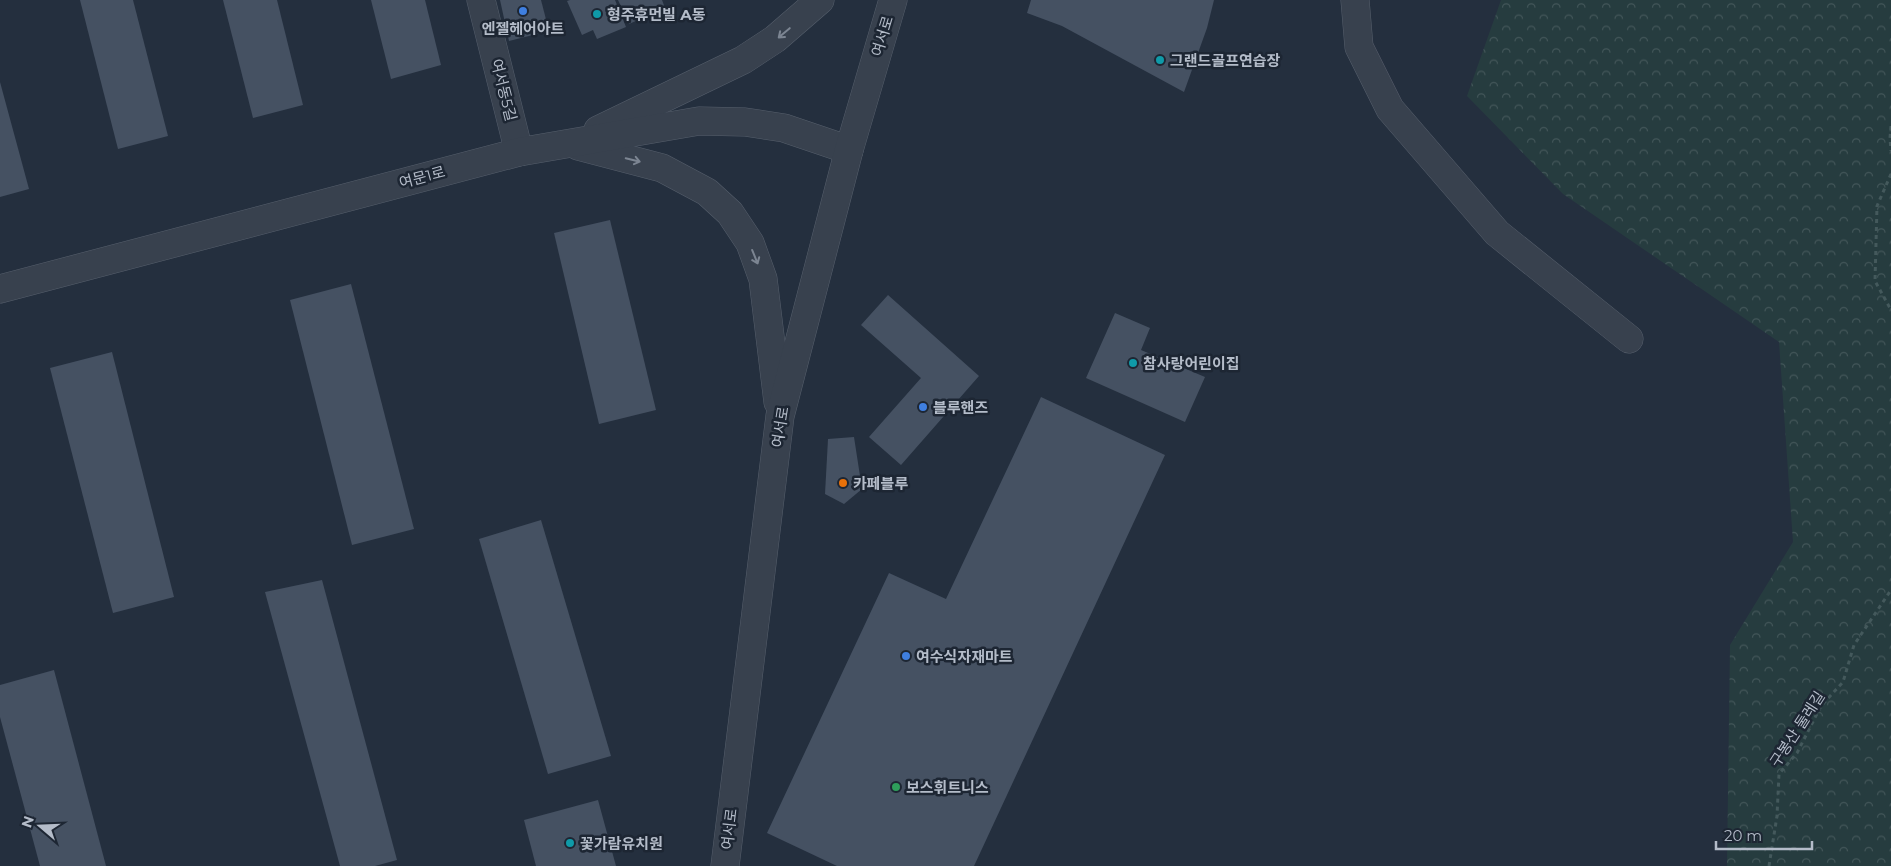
<svg xmlns="http://www.w3.org/2000/svg" width="1891" height="866" font-family="Montserrat,'Noto Sans KR',sans-serif">
	<style>
		.forest { fill: url(#forest-crowns) }
		.building { fill: #455162 }
		.lines { fill: none; stroke-linecap: round; stroke-linejoin: round }
		.minor-casing { stroke: #565f6c; stroke-width: 29 }
		.tertiary-casing { stroke: #565f6c; stroke-width: 29 }
		.path { stroke: #44595c; stroke-width: 3; stroke-dasharray: 4 4; stroke-linecap: butt }
		.minor { stroke: #38414e; stroke-width: 28 }
		.tertiary { stroke: #38414e; stroke-width: 28 }
		.oneway { stroke: #7c8592 }
		.shop-dot { fill: #3f7fe0; stroke: #1d2633; stroke-width: 2 }
		.culture-dot { fill: #0f9aa8; stroke: #1d2633; stroke-width: 2 }
		.food-dot { fill: #e8710a; stroke: #1d2633; stroke-width: 2 }
		.leisure-dot { fill: #2e9e5b; stroke: #1d2633; stroke-width: 2 }
		.labels { text-anchor: middle; dominant-baseline: central; stroke-width: 5; stroke-linejoin: round; paint-order: stroke }
		.poi-label { font-size: 15px; font-weight: bold; fill: #b4bcc9; stroke: #1d2633; text-anchor: start }
		.street-label { font-size: 15px; fill: #b4bcc9; stroke: #1d2633 }
	</style>
	<defs>
		<pattern id="forest-crowns" width="20" height="18" patternUnits="userSpaceOnUse" patternTransform="scale(1.25)"><rect width="20" height="18" fill="#263c3f"/><path d="M2 6a3 3 0 1 1 6 0M12 15a3 3 0 1 1 6 0" fill="none" stroke="#435659"/></pattern>
	</defs>
	<rect width="100%" height="100%" fill="#242f3e"/>
	<path class="forest" d="M1501 0H1891V866H1727L1730 645 1793 542 1779 342 1563 194 1467 96Z"/>
	<g class="building">
		<path d="M80 0H133L168 136 118 149Z"/>
		<path d="M223 0H277L303 105 253 118Z"/>
		<path d="M371 0H425L441 65 391 79Z"/>
		<path d="M500 0H541L549 31 509 41Z"/>
		<path d="M570 0H615L626 27 597 39 593 30 582 35 567 1Z"/>
		<path d="M618 0H662L665 8 629 24Z"/>
		<path d="M1031 0H1214L1207 28 1184 92 1062 26 1027 13Z"/>
		<path d="M0 82 29 189 0 197Z"/>
		<path d="M610 220 656 410 599 424 554 233Z"/>
		<path d="M351 284 414 529 352 545 290 300Z"/>
		<path d="M888 295 979 376 901 465 869 437 921 378 861 325Z"/>
		<path d="M1115 313 1150 328 1141 350 1205 377 1185 422 1086 378Z"/>
		<path d="M112 352 174 597 113 613 50 368Z"/>
		<path d="M1041 397 1165 455 974 866H837L767 833 889 573 946 599Z"/>
		<path d="M854 437 862 489 844 504 825 494 828 439Z"/>
		<path d="M541 520 611 756 548 774 479 539Z"/>
		<path d="M322 580 397 860 375 866H340L265 592Z"/>
		<path d="M54 670 106 866H40L0 717V685Z"/>
		<path d="M598 800 616 866H536L524 820Z"/>
	</g>
	<g class="lines">
		<defs>
			<g id="minor">
				<path d="M481 0 519 152"/>
				<path d="M1355 0 1359 47 1390 109 1497 233 1629 339"/>
			</g>
			<g id="tertiary">
				<path d="M598 130 743 60 775 39 820 0"/>
				<path d="M578 146 662 168 707 192 730 213 750 243 763 279 778 402"/>
				<path d="M0 289 519 152 699 121 745 122 784 128 849 150"/>
				<path d="M725 866 780 416 849 150 893 0"/>
			</g>
		</defs>
		<use href="#minor" class="minor-casing"/>
		<use href="#tertiary" class="tertiary-casing"/>
		<g class="path">
			<path d="M1891 126 1890 138 1891 151"/>
			<path d="M1891 174 1877 206 1875 281 1891 310"/>
			<path d="M1769 866 1777 816 1779 774 1797 753 1821 706 1843 682 1854 645 1891 590"/>
		</g>
		<use href="#minor" class="minor"/>
		<use href="#tertiary" class="tertiary"/>
	</g>
	<defs><path id="oneway-shaft" d="M-6 0H5M1.5-3L5.5 0L1.5 3" fill="none" stroke-width="1.6" stroke-linecap="round" stroke-linejoin="round" transform="scale(1.25)"/></defs>
	<g class="oneway">
		<use href="#oneway-shaft" transform="translate(784 33) rotate(140)"/>
		<use href="#oneway-shaft" transform="translate(633 160) rotate(14)"/>
		<use href="#oneway-shaft" transform="translate(755 257) rotate(68)"/>
	</g>
	<g class="shop-dot">
		<circle cx="523" cy="11" r="5"/>
		<circle cx="923" cy="407" r="5"/>
		<circle cx="906" cy="656" r="5"/>
	</g>
	<g class="culture-dot">
		<circle cx="597" cy="14" r="5"/>
		<circle cx="1160" cy="60" r="5"/>
		<circle cx="1133" cy="363" r="5"/>
		<circle cx="570" cy="843" r="5"/>
	</g>
	<circle class="food-dot" cx="843" cy="483" r="5"/>
	<circle class="leisure-dot" cx="896" cy="787" r="5"/>
	<g class="labels">
		<g class="poi-label">
			<text x="607" y="14">형주휴먼빌 A동</text>
			<text x="523" y="28" text-anchor="middle">엔젤헤어아트</text>
			<text x="1170" y="60">그랜드골프연습장</text>
			<text x="1143" y="363">참사랑어린이집</text>
			<text x="933" y="407">블루핸즈</text>
			<text x="853" y="483">카페블루</text>
			<text x="916" y="656">여수식자재마트</text>
			<text x="906" y="787">보스휘트니스</text>
			<text x="580" y="843">꽃가람유치원</text>
		</g>
		<g class="street-label">
			<text transform="translate(882 36) rotate(-73)">여서로</text>
			<text transform="translate(504 90) rotate(76)">여서동5길</text>
			<text transform="translate(422 177) rotate(-15)">여문1로</text>
			<text transform="translate(780 427) rotate(-81)">여서로</text>
			<text transform="translate(1797 729) rotate(-57)">구봉산 둘레길</text>
			<text transform="translate(729 829) rotate(-83)">여서로</text>
		</g>
	</g>
	<g transform="translate(40 826) rotate(289)" stroke="#1d2633" stroke-width="4" paint-order="stroke">
	<path d="M0-4L9 19L0 12L-9 19Z" fill="#b4bcc9"/>
	<text y="-8" font-size="14" font-weight="bold" text-anchor="middle" fill="#b4bcc9">N</text>
	</g>
	<path d="M1716 841v8h96v-8" fill="none" stroke="#b4bcc9" stroke-width="2.5"/>
	<text x="1724" y="841" font-size="15" fill="#b4bcc9" stroke="#1d2633" stroke-width="4" paint-order="stroke">20 m</text>
</svg>
